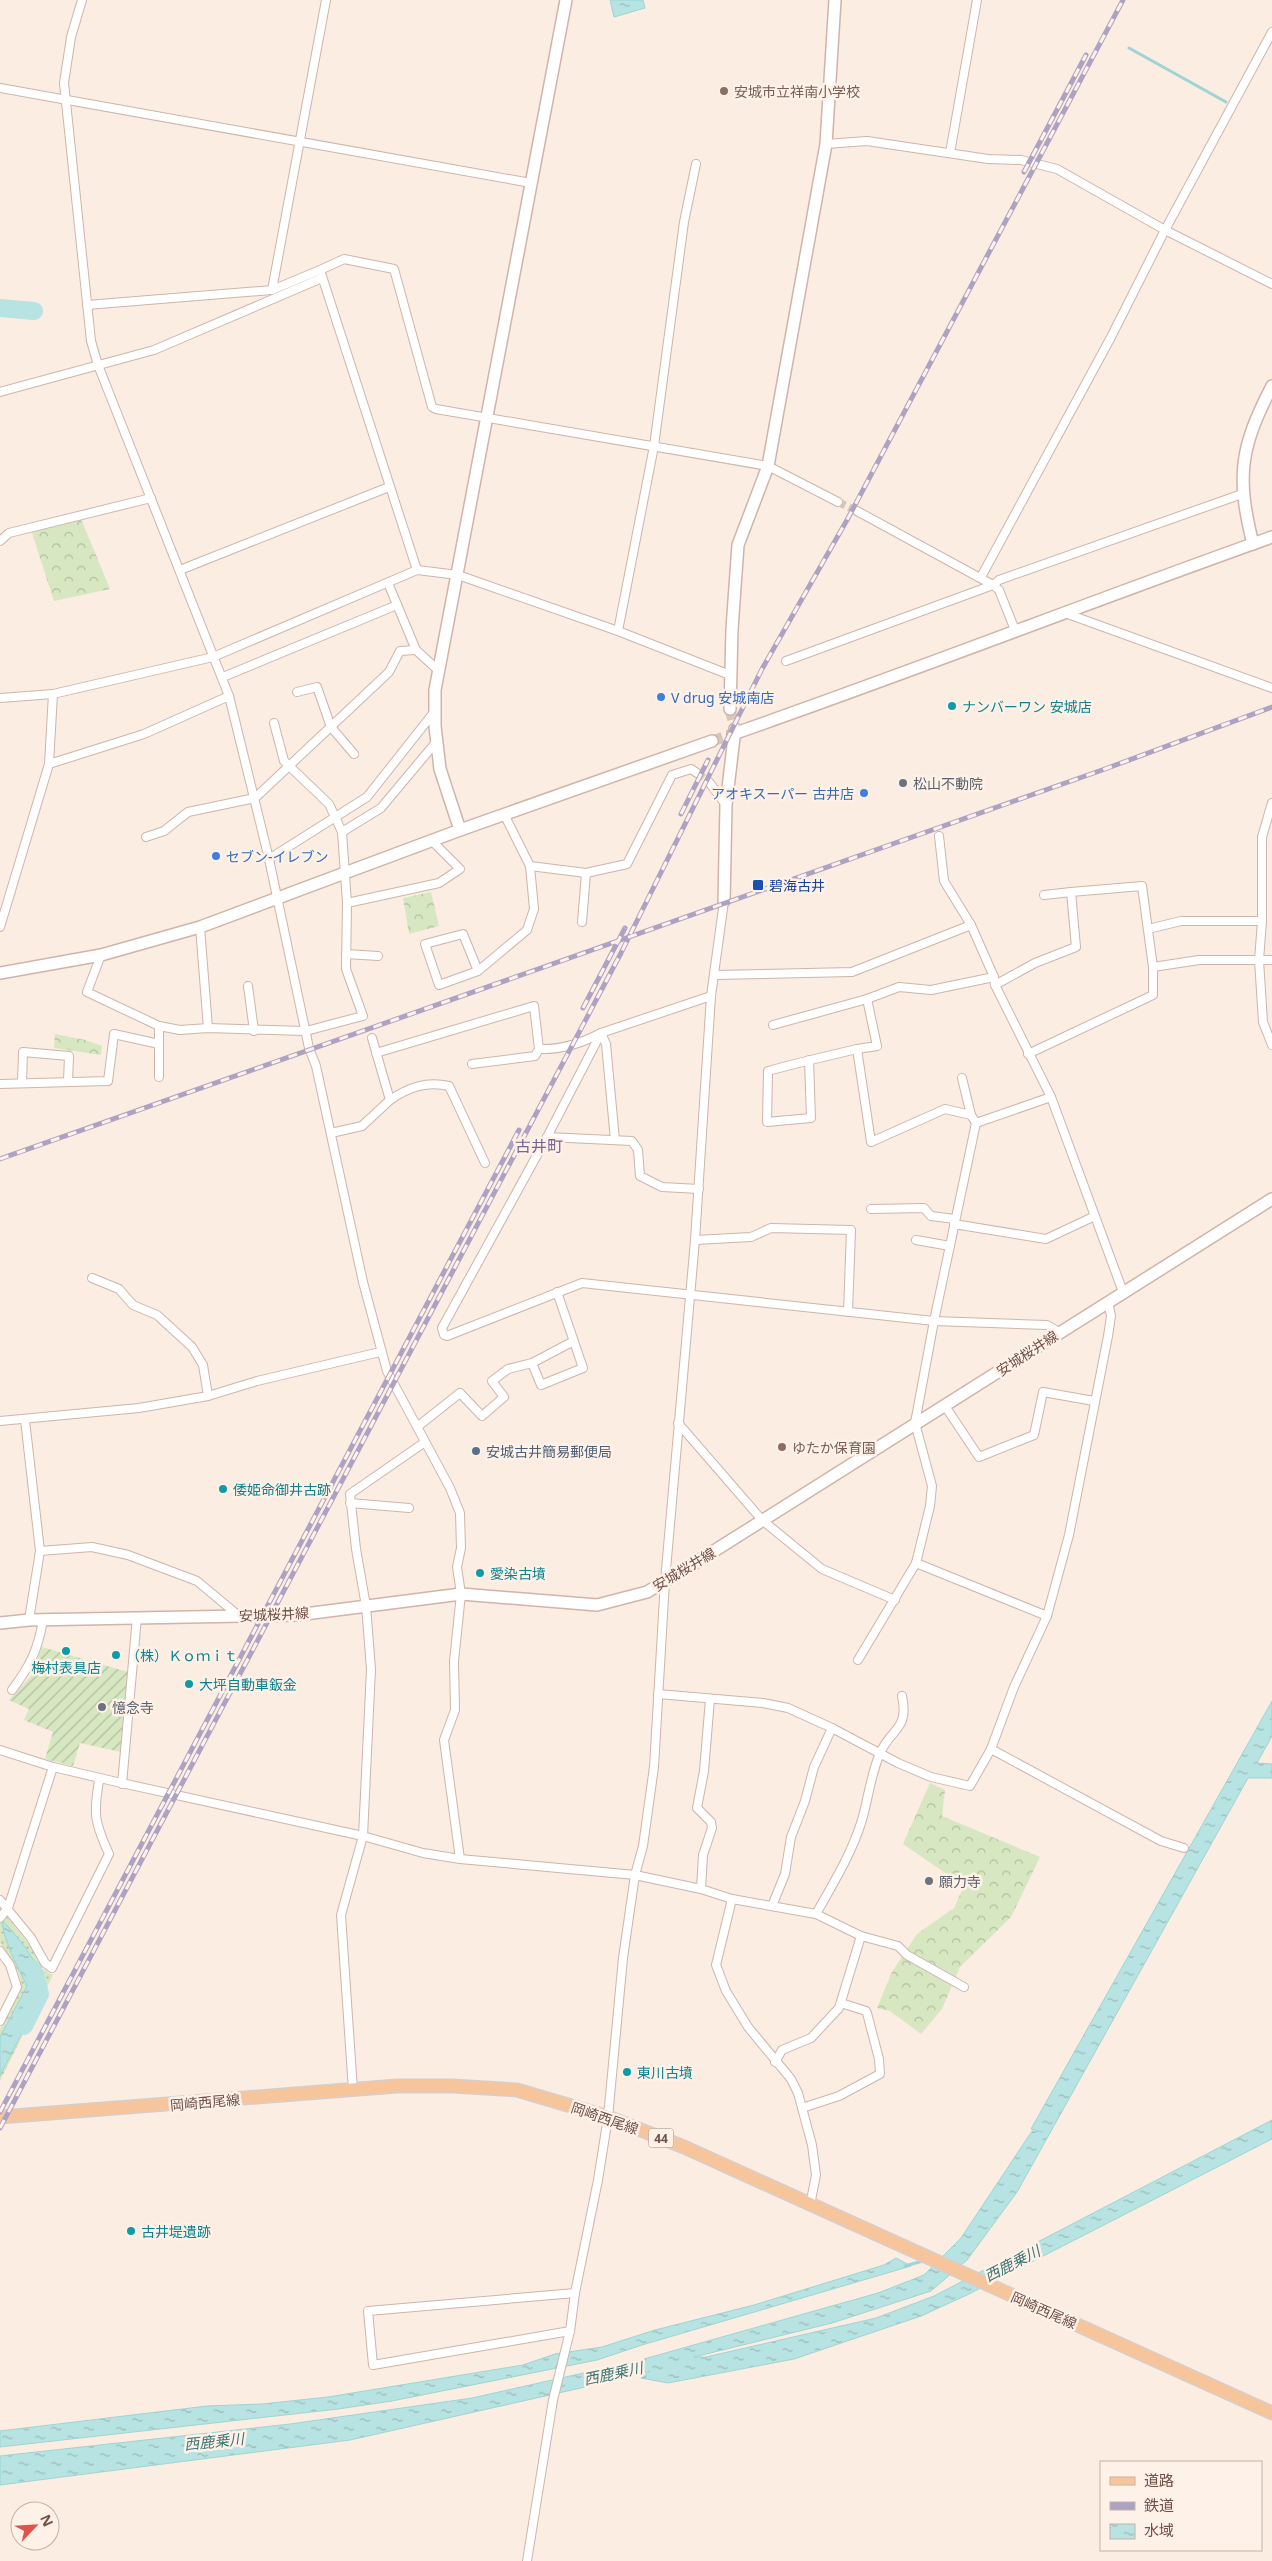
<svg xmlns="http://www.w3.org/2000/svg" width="1272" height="2561" font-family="'Noto Sans','Noto Sans JP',sans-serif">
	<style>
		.grass { fill: url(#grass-dots) }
		.forest { fill: url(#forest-crowns) }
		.garden { fill: url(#garden-furrows) }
		.water { fill: url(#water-ripples); stroke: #9ed4d3 }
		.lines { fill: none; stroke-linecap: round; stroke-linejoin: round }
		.stream { stroke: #9ed4d3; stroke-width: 3 }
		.river { stroke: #b7e3e2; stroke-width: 18 }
		.street-tunnel { stroke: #d8c6bc; stroke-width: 8; stroke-dasharray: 8 4; stroke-linecap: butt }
		.secondary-tunnel { stroke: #d8c6bc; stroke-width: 11; stroke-dasharray: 11 5.5; stroke-linecap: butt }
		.street-casing { stroke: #cdb5ac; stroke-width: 10 }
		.secondary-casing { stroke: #d0b4a9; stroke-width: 14 }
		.primary-casing { stroke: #d7cecc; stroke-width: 15 }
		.street { stroke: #fff; stroke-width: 8 }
		.secondary { stroke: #fff; stroke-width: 11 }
		.primary { stroke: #f7c59c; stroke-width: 12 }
		.rail-casing { stroke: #aea2c3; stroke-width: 5 }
		.rail { stroke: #fef1e7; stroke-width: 3; stroke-dasharray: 9; stroke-linecap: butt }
		.education-dot { fill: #8d6e63; stroke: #fef1e7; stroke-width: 2 }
		.shop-dot { fill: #3f7fe0; stroke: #fef1e7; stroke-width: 2 }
		.culture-dot { fill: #0f9aa8; stroke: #fef1e7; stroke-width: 2 }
		.worship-dot { fill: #6b7280; stroke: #fef1e7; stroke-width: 2 }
		.transit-dot { fill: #1a4fb4; stroke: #fef1e7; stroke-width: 2 }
		.service-dot { fill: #5c6f8a; stroke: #fef1e7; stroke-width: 2 }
		.labels { text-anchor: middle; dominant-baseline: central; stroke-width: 5; stroke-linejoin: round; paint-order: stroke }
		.shield { fill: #fef1e7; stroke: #9b8179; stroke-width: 1 }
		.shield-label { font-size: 12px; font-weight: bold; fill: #71514a }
		.education-label { font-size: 14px; fill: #785e54; stroke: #fef1e7; text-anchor: start }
		.shop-label { font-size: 14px; fill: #366cbe; stroke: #fef1e7; text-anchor: start }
		.culture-label { font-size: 14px; fill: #0d838f; stroke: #fef1e7; text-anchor: start }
		.worship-label { font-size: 14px; fill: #5b616d; stroke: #fef1e7; text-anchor: start }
		.transit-label { font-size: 14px; fill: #164399; stroke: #fef1e7; text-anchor: start }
		.street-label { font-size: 14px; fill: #71514a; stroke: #fef1e7 }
		.service-label { font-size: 14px; fill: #4e5e75; stroke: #fef1e7; text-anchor: start }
		.water-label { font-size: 15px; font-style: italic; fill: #3f7676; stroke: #fef1e7 }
		.quarter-label { font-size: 16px; fill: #7c6594; stroke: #fef1e7 }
	</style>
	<defs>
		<pattern id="grass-dots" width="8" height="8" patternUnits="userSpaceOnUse" patternTransform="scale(1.25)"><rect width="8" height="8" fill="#d7e7c1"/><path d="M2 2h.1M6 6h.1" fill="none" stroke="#b3be9f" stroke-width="1.8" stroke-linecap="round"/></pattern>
		<pattern id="forest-crowns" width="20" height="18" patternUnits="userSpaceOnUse" patternTransform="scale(1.25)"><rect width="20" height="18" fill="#d7e7c1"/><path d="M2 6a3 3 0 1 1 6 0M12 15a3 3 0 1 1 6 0" fill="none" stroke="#b3be9f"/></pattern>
		<pattern id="garden-furrows" width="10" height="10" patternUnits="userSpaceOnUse" patternTransform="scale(1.25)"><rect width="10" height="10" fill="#d7e7c1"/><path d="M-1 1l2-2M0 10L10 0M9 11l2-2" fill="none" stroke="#b3be9f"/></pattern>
		<pattern id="water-ripples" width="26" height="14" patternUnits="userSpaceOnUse" patternTransform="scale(1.25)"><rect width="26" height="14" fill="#b7e3e2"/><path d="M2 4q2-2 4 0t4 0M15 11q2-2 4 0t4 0" fill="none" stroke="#99bab9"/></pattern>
	</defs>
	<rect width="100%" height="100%" fill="#fbede2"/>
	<path class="grass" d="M0 1908 31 1947 41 1968 53 1975 0 2081V2029L22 1986 18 1972 0 1943Z"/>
	<g class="forest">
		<path d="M79 514 110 589 54 601 30 527Z"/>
		<path d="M431 892 439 926 409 934 403 898Z"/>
		<path d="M55 1034 85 1040 102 1046 101 1055 54 1048Z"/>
		<path d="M930 1783 945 1790 942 1816 1040 1857 1011 1917 960 1967 942 2009 921 2034 890 2011 877 2008 892 1972 917 1934 954 1908 964 1886 903 1844Z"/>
	</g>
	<path class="garden" d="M42 1647 128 1672 121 1752 80 1743 73 1766 45 1759 53 1732 24 1720 29 1709 9 1700 31 1676Z"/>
	<g class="water">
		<path d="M610 0H643L645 8 614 17Z"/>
		<path d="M1272 1701V1736L1257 1763 1272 1764V1778H1248L1017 2192 967 2260 931 2291 832 2323 694 2357H706L876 2318 934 2296 1272 2120V2139L967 2295 921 2316 794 2359 668 2383 641 2378 650 2371 625 2378 350 2440 0 2485V2456L290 2424 472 2398 637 2361 878 2293 924 2275 961 2238 1032 2131 1043 2132 1031 2129Z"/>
		<path d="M3 1921C18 1938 38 1959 41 1983 42 1999 8 2059 0 2076V2037L27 1986C20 1972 0 1934 3 1921Z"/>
		<path d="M896 2258 911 2266 642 2345 597 2360 392 2401 338 2409 0 2447V2431L207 2406 262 2404 328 2397 523 2365 555 2354 602 2347 655 2330 754 2305 884 2265Z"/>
	</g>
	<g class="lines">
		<g class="stream">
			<path d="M1129 48 1226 102"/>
			<path d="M905 2266 923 2261"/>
		</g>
		<g class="river">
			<path d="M0 308 34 311"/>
			<path d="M24 2026 40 1994 33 1969"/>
		</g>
		<g class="street-tunnel">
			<path d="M838 502 857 511"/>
			<path d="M697 773 709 782"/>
		</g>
		<g class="secondary-tunnel">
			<path d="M730 709 735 729"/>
			<path d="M712 741 733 734"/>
		</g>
		<defs>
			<g id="street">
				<path d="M82 0 71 37 64 83 91 341 98 365 229 696 269 859 309 1048 316 1066 363 1282 387 1371 450 1488 460 1513 461 1548 457 1567 461 1594 454 1661 455 1710 444 1740 460 1859"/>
				<path d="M0 88 531 183"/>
				<path d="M826 144 867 141 988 159 1021 160 1057 169 1165 230 1272 284"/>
				<path d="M950 153 977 0"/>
				<path d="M272 290 326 0"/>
				<path d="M87 305 272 290 320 270"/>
				<path d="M0 392 154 350 322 278"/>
				<path d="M857 511 993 585 999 590 1015 630"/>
				<path d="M0 541 9 533 151 498"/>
				<path d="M180 570 389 487"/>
				<path d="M417 570 320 270 344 259 394 269 432 407 436 409 768 466 838 502"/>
				<path d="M981 577 1110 339 1165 230 1272 32"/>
				<path d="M388 583 416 650 439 671"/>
				<path d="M1065 613 1272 688"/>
				<path d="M618 631 654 446 684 222 696 164"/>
				<path d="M786 661 993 585 999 580 1242 494"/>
				<path d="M223 677 397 605"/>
				<path d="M297 692 317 687 331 727 354 754"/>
				<path d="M0 698 53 694 213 657 417 570 458 575 618 631 730 675"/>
				<path d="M49 764 144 734 229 696"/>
				<path d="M709 782 726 805"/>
				<path d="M1272 803 1262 837V921L1259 960 1263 1022 1272 1045"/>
				<path d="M505 816 530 866 586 873 627 864 672 775 691 769 697 773"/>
				<path d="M342 832 381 808 437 741"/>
				<path d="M939 836 944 881 971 925 994 977 995 985 1051 1097 1123 1292"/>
				<path d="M146 837 164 831 188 812 255 798 389 672 400 651 416 650"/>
				<path d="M269 859 367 797 435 711"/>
				<path d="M1044 895 1071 892"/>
				<path d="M347 903 439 883 460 869 433 842"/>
				<path d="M582 922 586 873"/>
				<path d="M0 927 49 764 53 694"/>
				<path d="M200 927 208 1028"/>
				<path d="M1148 929 1181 921H1262"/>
				<path d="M346 954 378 956"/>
				<path d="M101 955 87 992 159 1026 180 1030 208 1028 306 1031 363 1016 346 969 347 903 342 832 329 804 284 761 274 723"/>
				<path d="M478 971 463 934 425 944 439 985 478 971 527 930 534 909 530 866"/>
				<path d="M714 975 852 972 971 925"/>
				<path d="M995 985 1035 963 1076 947 1071 892 1142 886 1153 967"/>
				<path d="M248 986 254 1031"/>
				<path d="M711 996 601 1033 547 1137 442 1328 444 1335 447 1336 582 1283 934 1321 1047 1325 1059 1332"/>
				<path d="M773 1025 867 999 899 987 931 990 994 977"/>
				<path d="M159 1026V1077"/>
				<path d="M539 1049C560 1050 582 1043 601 1033L606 1044 615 1140"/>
				<path d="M857 1049 877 1046 867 999"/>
				<path d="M376 1053 534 1006 539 1049 535 1056 472 1064"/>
				<path d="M1028 1054 1153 995V967L1199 960H1272"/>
				<path d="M809 1060 811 1118 767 1122 768 1071C797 1063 827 1056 857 1049L871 1142 945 1109 971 1115 976 1123"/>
				<path d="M962 1078 971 1115"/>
				<path d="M22 1083 23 1052 69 1056 68 1082"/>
				<path d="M0 1084 108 1081 114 1034 159 1044"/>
				<path d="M390 1100C409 1087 427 1081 449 1086L485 1163"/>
				<path d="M331 1133 362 1126 390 1100 372 1038"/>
				<path d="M547 1137 632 1141 638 1150 640 1176 662 1187 699 1189"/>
				<path d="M871 1209 924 1208 931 1216 955 1219"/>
				<path d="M954 1224 1046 1239 1095 1216"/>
				<path d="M695 1240 751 1237 771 1228 851 1230 848 1312"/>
				<path d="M916 1240 950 1246"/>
				<path d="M92 1278 119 1289 133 1305 157 1315 192 1347 203 1365 208 1396"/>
				<path d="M532 1363 541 1385 583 1368 557 1292"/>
				<path d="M945 1406 979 1457 1034 1435 1043 1392 1094 1401"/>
				<path d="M25 1420 40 1551 29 1620"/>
				<path d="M0 1421 139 1408 208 1396 257 1381 380 1352"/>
				<path d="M678 1423 762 1520 822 1569 895 1600"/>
				<path d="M417 1427 460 1393 482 1416 504 1397 492 1381 508 1369 532 1363 572 1342"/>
				<path d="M350 1503 409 1508"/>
				<path d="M40 1551 92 1547 128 1555 197 1581 239 1616"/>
				<path d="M916 1563 1047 1616"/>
				<path d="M858 1660 916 1563 930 1506 932 1486 915 1423 934 1321 976 1123 1051 1097"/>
				<path d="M12 1690C30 1666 38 1650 43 1620"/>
				<path d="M658 1694 763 1703 788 1708 832 1728 898 1763 931 1777 970 1786 991 1749 1014 1687 1047 1616 1069 1535 1108 1336 1111 1316 1108 1302"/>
				<path d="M991 1749 1161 1841 1184 1848"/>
				<path d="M0 1750 53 1767 117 1782 363 1836 423 1853 460 1859 635 1875 701 1889 732 1899 816 1914C833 1884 852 1853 862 1820 868 1799 871 1774 880 1753 892 1727 909 1730 902 1696"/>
				<path d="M122 1784 137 1617"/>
				<path d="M701 1889 703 1855 712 1828 711 1822 697 1808 704 1771 710 1699"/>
				<path d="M732 1899 716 1965 726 1991 748 2027 791 2079 798 2093 812 2145 816 2175 810 2205"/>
				<path d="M0 1900 31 1938 45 1963 52 1968 109 1854C95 1823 93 1815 99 1781"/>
				<path d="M772 1906 785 1874 791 1837 805 1801 814 1767 832 1728"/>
				<path d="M816 1914 861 1936 898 1946 907 1955 964 1987"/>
				<path d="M0 1918 8 1908 53 1767"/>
				<path d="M0 1951 10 1965 17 1987 0 2021"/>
				<path d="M775 2062 782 2050 811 2038 839 2008 861 1936"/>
				<path d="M353 2090 341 1915 363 1836 371 1669 366 1606 356 1549 350 1494 425 1442"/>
				<path d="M802 2108 839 2096 880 2074 879 2059 867 2013 866 2011 841 2003"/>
				<path d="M570 2331 373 2365 368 2311 575 2293"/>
				<path d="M527 2561 553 2400 570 2331 575 2293 598 2180 608 2117 623 1958 635 1875 643 1846 654 1767 665 1581 695 1240 711 996 724 901"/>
			</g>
			<g id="secondary">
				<path d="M1253 544C1236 476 1240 448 1272 386"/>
				<path d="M730 709 732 629 738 545 768 466 826 144 835 0"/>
				<path d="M733 734C914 671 1092 601 1272 537"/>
				<path d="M460 830 440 769 435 726V690L566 0"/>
				<path d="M724 901 726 805 735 729"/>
				<path d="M0 973 101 955 200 927 460 830 712 741"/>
				<path d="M0 1623 29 1620 297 1615 461 1594 597 1605 647 1592 687 1568 1272 1199"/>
			</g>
			<path id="primary" d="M0 2117 397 2086H453L517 2090 608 2117 684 2147 1272 2413"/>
		</defs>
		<use href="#street" class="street-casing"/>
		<use href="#secondary" class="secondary-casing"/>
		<use href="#primary" class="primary-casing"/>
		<use href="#street" class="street"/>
		<use href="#secondary" class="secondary"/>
		<use href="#primary" class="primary"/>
		<defs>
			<g id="rail">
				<path d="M1024 172 1086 55"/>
				<path d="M681 814 708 760"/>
				<path d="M583 1008 625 928"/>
				<path d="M0 1159 1105 769 1272 707"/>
				<path d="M0 2112 519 1130"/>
				<path d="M0 2128 621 953 762 669 847 520 1123 0"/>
			</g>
		</defs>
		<use href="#rail" class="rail-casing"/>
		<use href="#rail" class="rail"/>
	</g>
	<g class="education-dot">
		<circle cx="724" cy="91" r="5"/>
		<circle cx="782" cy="1447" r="5"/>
	</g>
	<g class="shop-dot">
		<circle cx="661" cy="697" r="5"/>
		<circle cx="864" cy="793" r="5"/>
		<circle cx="216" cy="856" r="5"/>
	</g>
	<g class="culture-dot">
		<circle cx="952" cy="706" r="5"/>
		<circle cx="223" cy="1489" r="5"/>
		<circle cx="480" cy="1573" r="5"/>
		<circle cx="66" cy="1651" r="5"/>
		<circle cx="116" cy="1655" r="5"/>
		<circle cx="189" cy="1684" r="5"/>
		<circle cx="627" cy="2072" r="5"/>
		<circle cx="131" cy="2231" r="5"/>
	</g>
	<g class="worship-dot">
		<circle cx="903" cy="783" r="5"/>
		<circle cx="102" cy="1707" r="5"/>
		<circle cx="929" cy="1881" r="5"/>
	</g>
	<rect class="transit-dot" x="752" y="879" width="12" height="12" rx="2.5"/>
	<circle class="service-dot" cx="476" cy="1451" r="5"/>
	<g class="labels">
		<rect class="shield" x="648.5" y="2128.5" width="25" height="19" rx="4"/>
		<g class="shield-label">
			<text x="661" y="2138">44</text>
		</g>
		<g class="education-label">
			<text x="734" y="91">安城市立祥南小学校</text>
			<text x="792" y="1447">ゆたか保育園</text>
		</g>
		<g class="shop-label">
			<text x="671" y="697">V drug 安城南店</text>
			<text x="854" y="793" text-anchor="end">アオキスーパー 古井店</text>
			<text x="226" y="856">セブン-イレブン</text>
		</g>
		<g class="culture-label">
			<text x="962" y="706">ナンバーワン 安城店</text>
			<text x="233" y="1489">倭姫命御井古跡</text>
			<text x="490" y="1573">愛染古墳</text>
			<text x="126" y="1655">（株）Ｋｏｍｉｔ</text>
			<text x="66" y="1667" text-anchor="middle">梅村表具店</text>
			<text x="199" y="1684">大坪自動車鈑金</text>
			<text x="637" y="2072">東川古墳</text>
			<text x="141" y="2231">古井堤遺跡</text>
		</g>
		<g class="worship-label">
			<text x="913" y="783">松山不動院</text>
			<text x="112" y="1707">憶念寺</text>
			<text x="939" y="1881">願力寺</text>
		</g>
		<g class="transit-label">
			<text x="769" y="885">碧海古井</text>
		</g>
		<g class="street-label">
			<text transform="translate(1027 1353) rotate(-33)">安城桜井線</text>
			<text transform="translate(684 1569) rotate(-31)">安城桜井線</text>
			<text transform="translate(274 1614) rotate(-3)">安城桜井線</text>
			<text transform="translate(205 2102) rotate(-5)">岡崎西尾線</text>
			<text transform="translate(605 2118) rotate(19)">岡崎西尾線</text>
			<text transform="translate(1044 2310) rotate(24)">岡崎西尾線</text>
		</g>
		<g class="service-label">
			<text x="486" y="1451">安城古井簡易郵便局</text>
		</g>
		<g class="water-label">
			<text transform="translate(1012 2263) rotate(-27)">西鹿乗川</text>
			<text transform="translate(613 2373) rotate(-12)">西鹿乗川</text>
			<text transform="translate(214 2441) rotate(-6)">西鹿乗川</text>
		</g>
		<g class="quarter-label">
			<text x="539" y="1146">古井町</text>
		</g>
	</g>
	<rect x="1100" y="2461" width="162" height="90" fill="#fef1e7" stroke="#c6b1a8"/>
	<rect x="1110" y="2477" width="25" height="8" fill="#f7c59c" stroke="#c6b1a8"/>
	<text x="1144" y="2486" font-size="15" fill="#71514a">道路</text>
	<rect x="1110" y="2502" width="25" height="8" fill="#aea2c3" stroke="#c6b1a8"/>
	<text x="1144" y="2511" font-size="15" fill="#71514a">鉄道</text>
	<rect x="1110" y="2524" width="25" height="15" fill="url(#water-ripples)" stroke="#c6b1a8"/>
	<text x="1144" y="2536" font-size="15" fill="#71514a">水域</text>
	<g transform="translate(35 2526) rotate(65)"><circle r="24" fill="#fef1e7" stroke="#c6b1a8"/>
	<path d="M0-4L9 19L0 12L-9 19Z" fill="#e0534c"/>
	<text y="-8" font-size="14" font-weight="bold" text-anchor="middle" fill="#71514a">N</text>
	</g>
</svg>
